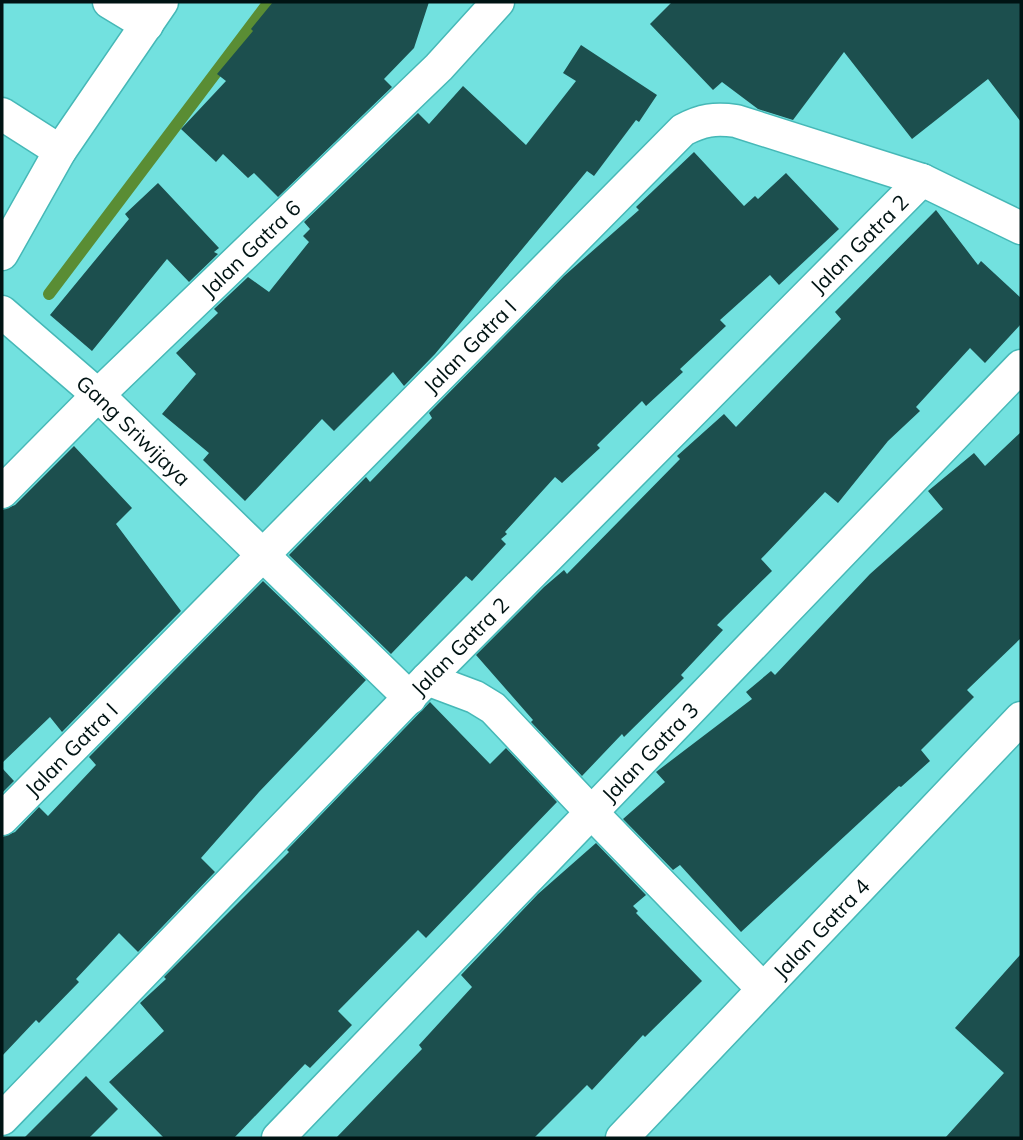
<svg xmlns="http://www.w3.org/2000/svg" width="1023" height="1140" font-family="Mulish,sans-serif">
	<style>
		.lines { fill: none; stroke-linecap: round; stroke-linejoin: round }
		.stream { stroke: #5a8d34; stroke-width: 12 }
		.building { fill: #1c4f4e }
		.street-casing { stroke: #46b8b7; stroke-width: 35 }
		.street { stroke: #fff; stroke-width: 32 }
		.labels { text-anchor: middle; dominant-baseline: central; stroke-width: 7; stroke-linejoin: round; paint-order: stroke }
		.street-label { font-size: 21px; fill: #001313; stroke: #72e1df }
	</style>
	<rect width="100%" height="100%" fill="#72e1df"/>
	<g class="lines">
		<path class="stream" d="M49 294 269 2"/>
	</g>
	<g class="building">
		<path d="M273 2H429L414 48 384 79 392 87 278 197 254 173 248 178 223 154 216 162 181 129 226 81 217 74 253 31 251 29Z"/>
		<path d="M672 2H1021V122L988 79 912 139 844 52 793 120 758 109 722 82 713 90 650 24Z"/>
		<path d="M581 45 657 95 639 122 636 120 594 176 587 171 435 354 404 386 393 372 334 431 322 419 245 501 203 460 209 453 162 414 196 374 176 353 218 313 214 309 248 277 269 292 309 242 303 236 310 229 304 222 418 113 429 124 463 86 526 145 576 81 563 73Z"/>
		<path d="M694 152 744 206 755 196 758 199 786 173 839 229 779 285 770 275 720 320 726 326 680 369 683 372 646 406 642 401 597 445 600 448 562 483 555 477 505 532 507 534 501 539 506 544 472 581 466 576 391 654 289 555 366 477 370 482 432 418 429 413 564 276 639 210 636 207Z"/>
		<path d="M158 183 219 248 214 252 218 254 189 282 167 259 92 351 50 315 129 219 125 214Z"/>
		<path d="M936 210 978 265 981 261 1021 298V324L985 363 970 348 916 407 920 411 888 441 838 503 825 492 761 559 772 571 717 625 723 630 681 675 684 678 624 737 622 734 582 776 531 722 533 720 476 655 544 587 564 570 567 574 680 459 677 456 724 414 736 427 841 319 835 312Z"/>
		<path d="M1021 432V638L967 690 974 697 921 750 930 761 901 787 899 786 741 932 680 865 673 870 623 819 665 782 656 772 752 699 746 692 771 671 775 675 870 574 943 509 928 491 974 453 985 466Z"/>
		<path d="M74 446 132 508 116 524 181 611 62 732 50 717 2 763V510L15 505Z"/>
		<path d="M263 581 366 680 259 792 201 858 215 872 138 952 119 933 76 979 79 982 39 1023 36 1020 2 1056V837L15 832 39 807 48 816 96 765 89 757Z"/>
		<path d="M430 702 490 764 506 748 557 802 426 938 418 930 338 1011 352 1025 310 1068 305 1064 234 1138H164L109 1082 164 1031 140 1003 166 979 164 977 289 852 287 850Z"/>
		<path d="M2 768 14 781 2 793Z"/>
		<path d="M596 843 646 895 633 906 638 911 636 913 702 981 645 1037 643 1035 592 1090 587 1085 534 1138H336L422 1049 419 1045 472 987 461 975 538 894Z"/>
		<path d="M1021 954V1138H945L1004 1073 955 1028Z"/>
		<path d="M86 1076 118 1109 89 1138H24Z"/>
	</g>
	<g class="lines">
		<defs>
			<g id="street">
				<path d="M109 2 147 25"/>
				<path d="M2 114 60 151"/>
				<path d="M2 254 60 151 162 2"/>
				<path id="s1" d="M2 312 98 395 410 698"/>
				<path id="s2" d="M2 492 98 395 439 67 498 2"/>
				<path d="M427 679 475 697 493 708 592 813 763 989"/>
				<path id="s3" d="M2 819 683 130C702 120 715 118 736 121L922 180 1021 228"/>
				<path id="s4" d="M2 1119 427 679 922 180"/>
				<path id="s5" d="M278 1138 1021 366"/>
				<path id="s6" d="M622 1138 1021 718"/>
			</g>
		</defs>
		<use href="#street" class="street-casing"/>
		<use href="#street" class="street"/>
	</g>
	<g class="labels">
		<g class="street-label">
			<text stroke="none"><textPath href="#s4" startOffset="1225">Jalan Gatra 2</textPath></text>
			<text stroke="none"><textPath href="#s2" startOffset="348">Jalan Gatra 6</textPath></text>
			<text stroke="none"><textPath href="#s3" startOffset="665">Jalan Gatra I</textPath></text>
			<text stroke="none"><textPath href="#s1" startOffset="177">Gang Sriwijaya</textPath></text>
			<text stroke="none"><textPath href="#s4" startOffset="658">Jalan Gatra 2</textPath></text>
			<text stroke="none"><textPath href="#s3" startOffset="98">Jalan Gatra I</textPath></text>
			<text stroke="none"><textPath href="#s5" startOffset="536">Jalan Gatra 3</textPath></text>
			<text stroke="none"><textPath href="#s6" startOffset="289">Jalan Gatra 4</textPath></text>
		</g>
	</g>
	<rect width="1023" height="1140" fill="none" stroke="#001313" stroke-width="7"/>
</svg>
